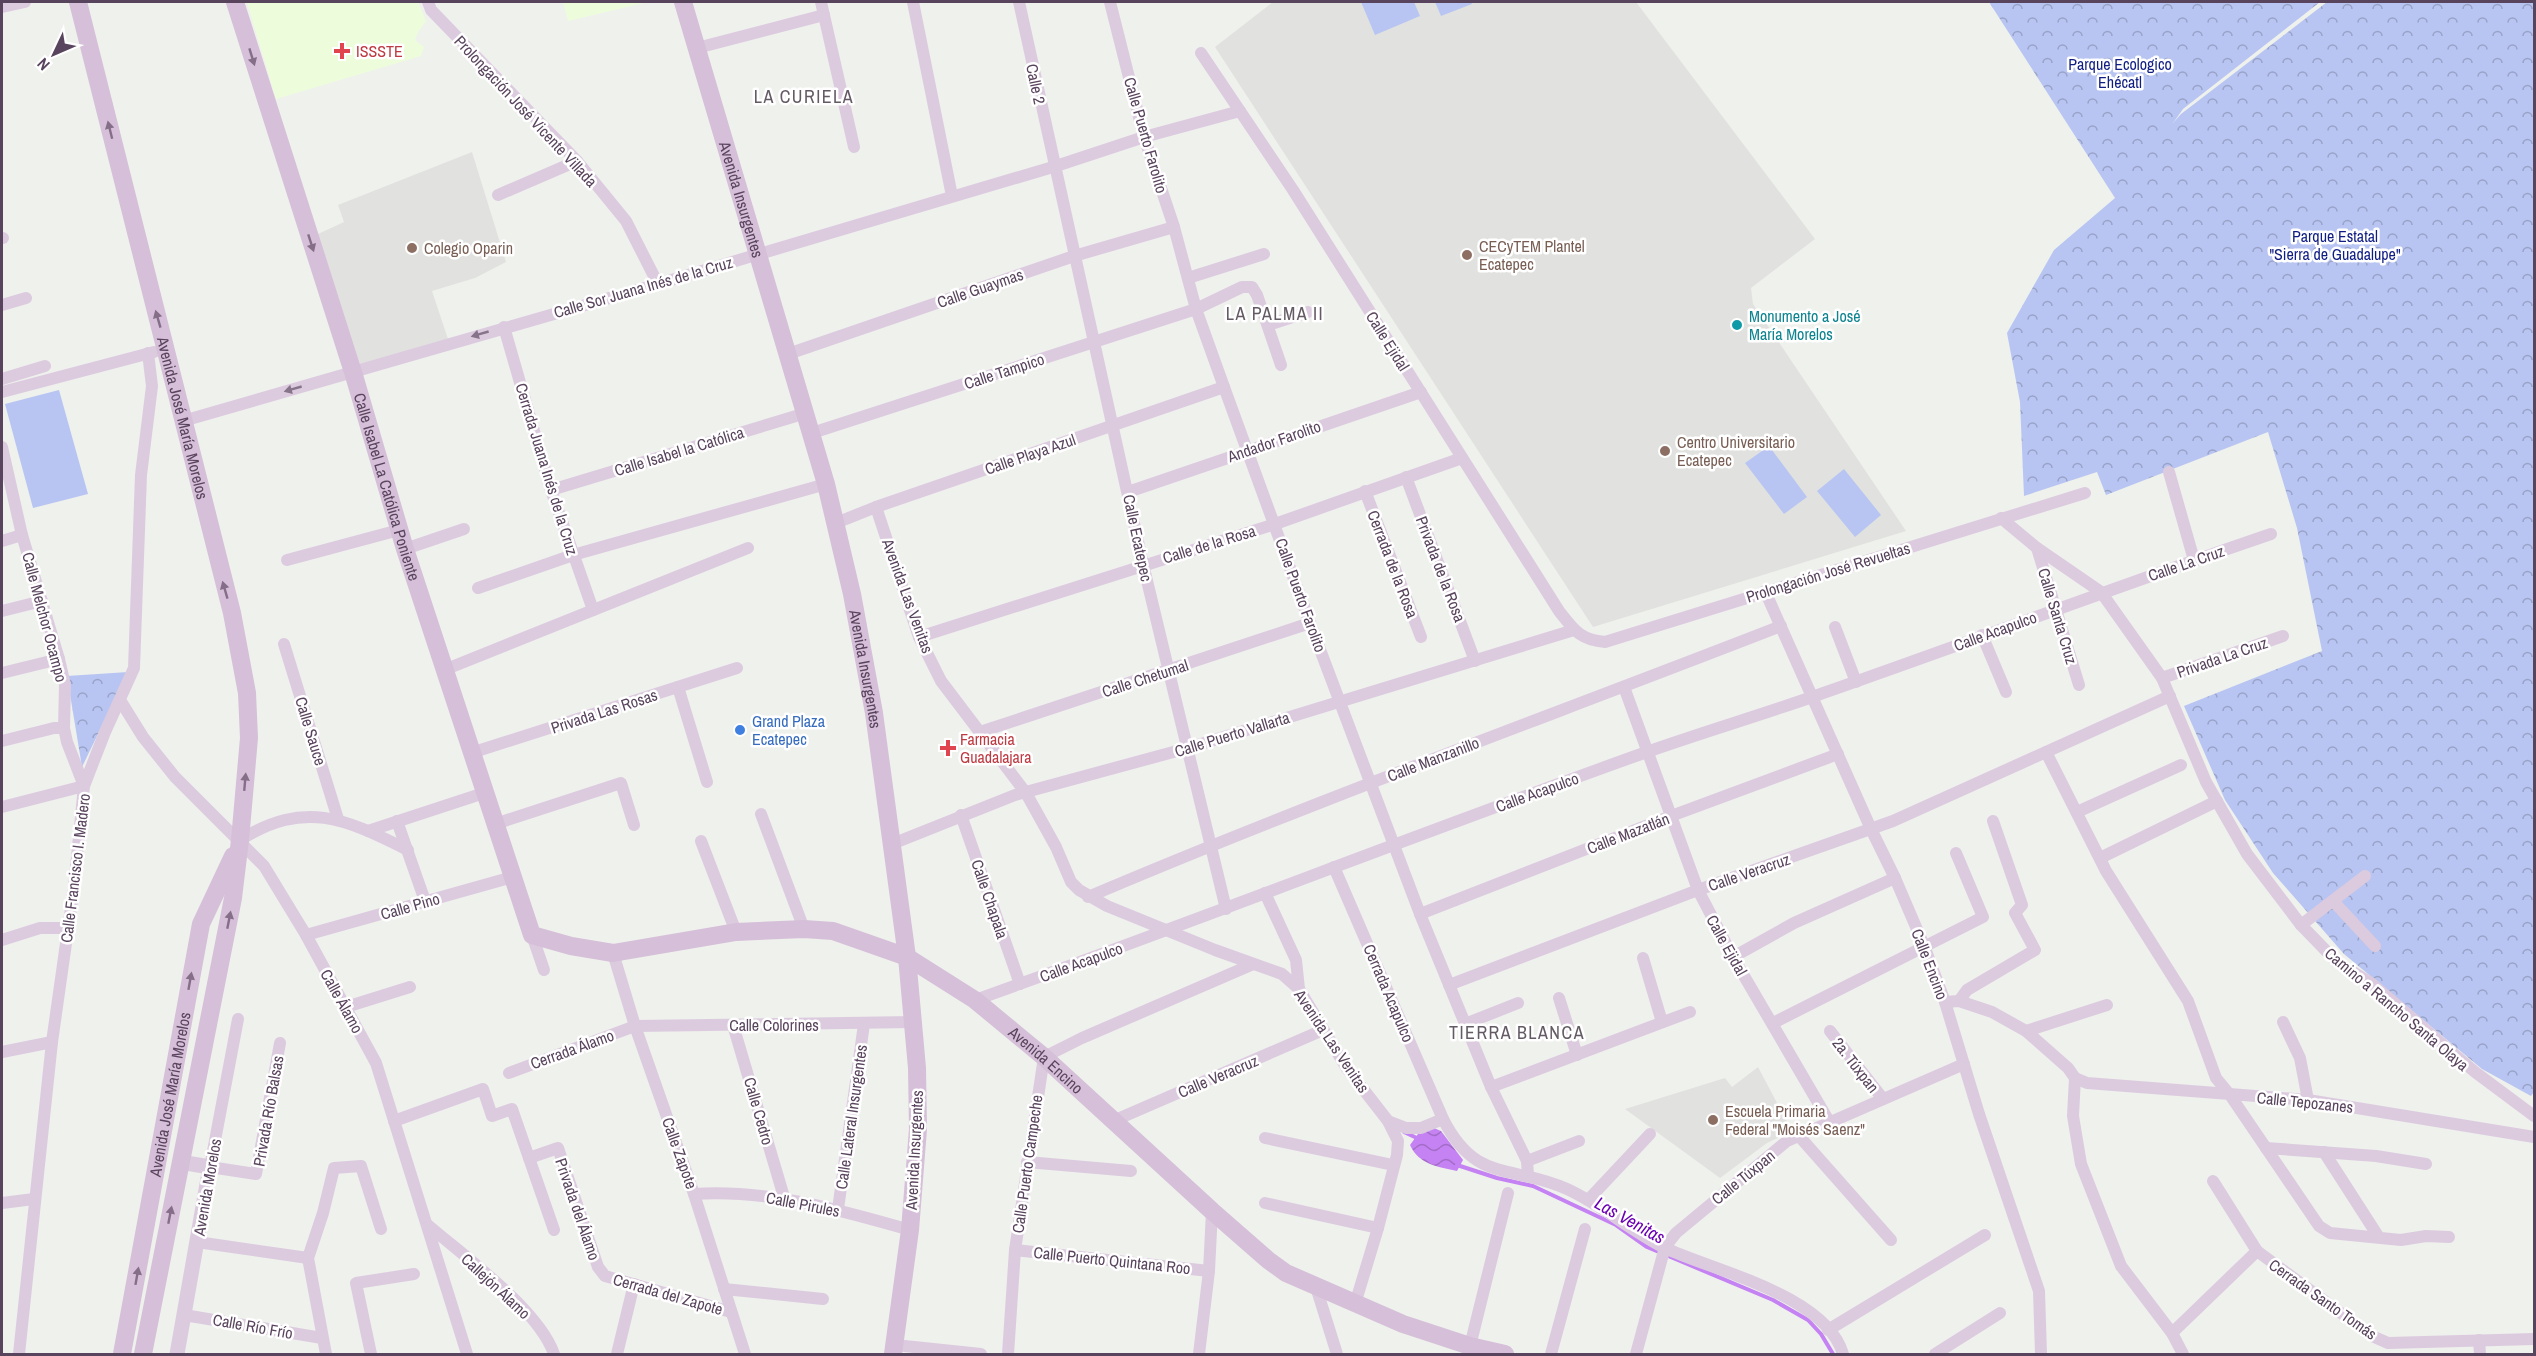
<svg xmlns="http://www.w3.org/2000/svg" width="2536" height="1356" font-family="'Archivo Narrow',sans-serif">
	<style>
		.education { fill: #e1e2df }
		.medical { fill: #edfddb }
		.green { fill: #b8c5f2 }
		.park { fill: url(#park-crowns) }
		.water { fill: url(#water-waves) }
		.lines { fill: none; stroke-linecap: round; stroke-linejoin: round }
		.stream { stroke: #c582f2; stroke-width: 4 }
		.minor { stroke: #dccbdf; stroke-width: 12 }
		.tertiary { stroke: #dccbdf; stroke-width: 15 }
		.secondary { stroke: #d6bfd8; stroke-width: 18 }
		.oneway { fill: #856f88 }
		.oneway2 { fill: #87738a }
		.health-dot { fill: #e0444e; stroke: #fff; stroke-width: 2 }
		.education-dot { fill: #8d6e63; stroke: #fff; stroke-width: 2 }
		.culture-dot { fill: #0f9aa8; stroke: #fff; stroke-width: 2 }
		.shop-dot { fill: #3f7fe0; stroke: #fff; stroke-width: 2 }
		.labels { text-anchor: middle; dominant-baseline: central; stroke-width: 5; stroke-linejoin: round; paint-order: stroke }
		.health-label { font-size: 16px; fill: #be3a42; stroke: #fff; text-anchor: start }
		.park-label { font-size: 16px; fill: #101d83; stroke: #fff }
		.street-label { font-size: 16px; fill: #59445d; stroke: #fff }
		.education-label { font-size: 16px; fill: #785e54; stroke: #fff; text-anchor: start }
		.culture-label { font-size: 16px; fill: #0d838f; stroke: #fff; text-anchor: start }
		.shop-label { font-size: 16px; fill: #366cbe; stroke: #fff; text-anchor: start }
		.neighbourhood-label { font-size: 18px; letter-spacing: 1.5px; fill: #635a63; stroke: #fff }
		.water-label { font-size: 18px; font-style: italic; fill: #6b01b3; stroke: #fff }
	</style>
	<defs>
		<pattern id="park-crowns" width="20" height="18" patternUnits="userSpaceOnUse" patternTransform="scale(1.5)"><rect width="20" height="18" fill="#b8c5f2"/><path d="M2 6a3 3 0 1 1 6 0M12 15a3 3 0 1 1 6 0" fill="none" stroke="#99a2c7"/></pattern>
		<pattern id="water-waves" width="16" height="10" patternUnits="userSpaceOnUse" patternTransform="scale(1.5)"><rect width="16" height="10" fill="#c582f2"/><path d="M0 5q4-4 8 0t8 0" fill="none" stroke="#a36cc7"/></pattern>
	</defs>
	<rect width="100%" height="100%" fill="#eff1ed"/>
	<g class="education">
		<path d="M1273 2H1636L1815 239 1751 288 1753 304 1906 531 1593 627 1215 47Z"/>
		<path d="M472 152 506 262 475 278 432 291 448 339 360 364 318 234 344 222 338 205Z"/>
		<path d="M1758 1067 1792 1131 1767 1143 1720 1178 1625 1109 1725 1078 1732 1087Z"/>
	</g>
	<g class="medical">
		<path d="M247 2H418L426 21 418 32 415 40 424 47 421 56 276 99Z"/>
		<path d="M563 2H648L568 21Z"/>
	</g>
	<g class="green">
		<path d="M1361 2H1414L1420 16 1375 35Z"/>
		<path d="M1435 2H1471L1472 4 1441 16Z"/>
		<path d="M59 390 88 494 33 508 5 404Z"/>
		<path d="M1769 446 1807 497 1784 514 1745 463Z"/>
		<path d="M1844 469 1881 515 1855 537 1817 491Z"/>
	</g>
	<g class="park">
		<path d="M1989 2H2320L2183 109 2173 123 2181 114 2327 2H2534V1092L2531 1096 2482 1069 2344 954 2273 873 2225 800 2184 706 2322 651 2297 528 2268 432 2106 495 2097 472 2024 496 2020 402 2007 333 2054 250 2115 198Z"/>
		<path d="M128 672 82 767 67 676Z"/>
	</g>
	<path class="water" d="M1434 1128 1441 1131 1463 1160 1457 1171C1439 1167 1419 1165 1410 1145L1418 1134Z"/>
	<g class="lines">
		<g class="stream">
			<path d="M1404 1132 1419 1139"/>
			<path d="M1457 1165 1497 1178 1533 1186 1616 1225 1647 1247 1773 1300 1808 1320 1821 1334 1833 1354"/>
		</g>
		<g class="minor">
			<path d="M428 2 431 10 577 161 626 221 658 284"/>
			<path d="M821 2 854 147"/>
			<path d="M913 2 952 196"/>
			<path d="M1019 2 1143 564 1226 909"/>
			<path d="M1110 2 1144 137 1174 227 1196 309 1224 387 1310 623 1420 914 1491 1087 1527 1161 1528 1176"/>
			<path d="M2 7 25 2"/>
			<path d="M697 48 824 15"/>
			<path d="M1201 53 1293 190 1559 611C1574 630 1580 640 1605 642L2085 493"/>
			<path d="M498 195 577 161"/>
			<path d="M2 238H3"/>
			<path d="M1188 278 1264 254"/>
			<path d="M2 305 26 298"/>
			<path d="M1268 325 1308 312"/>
			<path d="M504 327 551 490 593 610"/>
			<path d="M788 354 1074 256 1174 227"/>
			<path d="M2 379 45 366"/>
			<path d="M2 392 154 352"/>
			<path d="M183 421 658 284 1053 167 1144 137 1240 111"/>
			<path d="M812 433 1196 309 1242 287H1252L1257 295 1281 365"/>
			<path d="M2 447 22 535 59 659 65 685 64 728 67 742 84 786 2 807"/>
			<path d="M2169 472 2194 560"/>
			<path d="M1406 477 1475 661"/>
			<path d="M551 490 806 413"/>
			<path d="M1365 491 1421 637"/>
			<path d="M1128 492 1421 392"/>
			<path d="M876 507 919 637 941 681 1026 793 1056 847 1071 882 1079 890 1107 906 1215 950 1282 974 1299 989 1346 1067 1388 1121 1406 1128H1421L1443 1119"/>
			<path d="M2001 518 2037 548 2101 592 2162 678 2206 782 2247 854 2301 925 2337 962 2371 983 2475 1072 2534 1116"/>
			<path d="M836 523 876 507 1224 387"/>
			<path d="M2 541 22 535"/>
			<path d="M2037 548 2079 685"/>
			<path d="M405 549 464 529"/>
			<path d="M287 560 399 530"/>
			<path d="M478 588 573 555 826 484"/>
			<path d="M1765 591 1871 829 1895 878 1925 948 1945 1002 1979 1114 2039 1291 2041 1354"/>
			<path d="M2 611 42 601"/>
			<path d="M1835 627 1856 682"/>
			<path d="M1982 635 2006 692"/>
			<path d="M919 637 1275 524 1462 458"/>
			<path d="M284 644 338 819"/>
			<path d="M444 670 748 548"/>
			<path d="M2 673 59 659"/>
			<path d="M2162 678 2283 636"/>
			<path d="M678 687 707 782"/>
			<path d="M1624 687 1698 890 1733 957 1830 1123"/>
			<path d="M120 700 143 737 175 777 264 866 306 935 376 1063 467 1354"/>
			<path d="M980 732 1310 623"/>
			<path d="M2 741 54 728H64"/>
			<path d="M2046 752 2106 871 2188 1001 2216 1078 2230 1095 2319 1226 2330 1233 2401 1240 2426 1236 2449 1237"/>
			<path d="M471 753 737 668"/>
			<path d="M2077 812 2181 765"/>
			<path d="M761 814 804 929"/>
			<path d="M961 815 1020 984"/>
			<path d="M397 821 425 901"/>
			<path d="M495 824 621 783 634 825"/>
			<path d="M368 831 484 793"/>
			<path d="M240 840C306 799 345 819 408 850"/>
			<path d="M701 841 736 932"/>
			<path d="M892 844 1015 795 1188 748 1574 630"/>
			<path d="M2100 858 2217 801"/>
			<path d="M1334 867 1443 1119C1476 1184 1511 1164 1567 1189 1602 1205 1631 1231 1665 1248 1714 1271 1826 1295 1843 1354"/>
			<path d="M1265 893 1296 960 1299 989"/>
			<path d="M1088 897C1316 800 1550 716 1781 626"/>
			<path d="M2333 901 2375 946"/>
			<path d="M1420 914 1671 816 1838 754"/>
			<path d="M2301 925 2365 876"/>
			<path d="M306 935 513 877"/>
			<path d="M532 935 544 970"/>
			<path d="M2 940 40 928H68"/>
			<path d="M613 953 635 1026 694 1194 745 1354"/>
			<path d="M1733 957 1794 923 1895 878"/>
			<path d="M1643 958 1662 1022"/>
			<path d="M1449 985 1698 890 1893 821 2170 696"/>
			<path d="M1559 998 1577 1055"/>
			<path d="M975 1000C1199 920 1420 833 1644 753 1700 733 1758 716 1815 696 1967 643 2118 586 2271 534"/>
			<path d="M1959 1001 1967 990 2035 950 2015 913 2022 905 1993 821"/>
			<path d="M1945 1002 1959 1001 1992 1012 2026 1031 2068 1068 2075 1078 2073 1116 2081 1164 2121 1266 2172 1333 2183 1354"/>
			<path d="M346 1007 410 987"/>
			<path d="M238 1019 210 1167 256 1174 280 1043"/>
			<path d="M2283 1022 2300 1058 2308 1100"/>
			<path d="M1773 1023 1983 917 1956 853"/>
			<path d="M1465 1024 1518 1003"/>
			<path d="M733 1025 784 1197"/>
			<path d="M1830 1031 1883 1099"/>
			<path d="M2026 1031 2107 1005"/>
			<path d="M2 1052 52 1042"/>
			<path d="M509 1073 635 1026 914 1022"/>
			<path d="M2075 1078 2087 1083 2308 1100 2534 1137"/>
			<path d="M1491 1087 1690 1012"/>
			<path d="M394 1121 483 1089 492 1116 512 1109 554 1230"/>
			<path d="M1113 1121 1323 1030"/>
			<path d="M1799 1136 1891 1240"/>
			<path d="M1265 1138 1393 1165"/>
			<path d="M2266 1148 2376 1156 2426 1164"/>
			<path d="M2324 1152 2378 1236"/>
			<path d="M529 1158 558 1148 598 1267 605 1276 731 1312"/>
			<path d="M1527 1161 1579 1141"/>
			<path d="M1027 1162 1131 1171"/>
			<path d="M2213 1181 2257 1251 2372 1336 2388 1343 2534 1339"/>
			<path d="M694 1194C769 1189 839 1210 910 1230"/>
			<path d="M1589 1199 1650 1134"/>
			<path d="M2 1203 34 1199"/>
			<path d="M1265 1203 1378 1228"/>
			<path d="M838 1209 864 1024"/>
			<path d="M429 1226C465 1257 538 1309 554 1354"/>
			<path d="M197 1242 308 1258"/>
			<path d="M1015 1250 1209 1271"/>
			<path d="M1316 1287 1337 1354"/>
			<path d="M724 1289 823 1299"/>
			<path d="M1355 1304 1378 1228 1397 1155 1398 1141 1388 1121"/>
			<path d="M184 1315 322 1338"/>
			<path d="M1828 1330 1985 1235"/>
			<path d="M2172 1333 2257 1251"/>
			<path d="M2479 1340 2480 1354"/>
			<path d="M895 1345 981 1354"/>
			<path d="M1470 1346 1508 1193"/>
			<path d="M19 1354 52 1042 74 887 84 786 105 732 134 668 141 475 152 386 148 353"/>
			<path d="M326 1354 308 1258 323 1213 334 1168 361 1166 381 1229"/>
			<path d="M371 1354 356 1283 414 1274"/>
			<path d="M617 1354 634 1284"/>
			<path d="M1008 1354 1015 1250 1044 1057 1082 1038 1251 965"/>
			<path d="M1199 1354 1209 1271 1212 1211"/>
			<path d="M1551 1354 1585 1229"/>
			<path d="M1636 1354 1665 1247 1676 1233 1787 1141 1964 1064"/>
			<path d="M1935 1354 2000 1313"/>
		</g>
		<path class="tertiary" d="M177 1354 210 1167 180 1162"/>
		<g class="secondary">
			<path id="s1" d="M78 2 232 613 247 693 249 738 240 840 233 898 143 1354"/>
			<path id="s2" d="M235 2 353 372 405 549 532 935 571 946 613 953 736 932 804 929 833 931 907 957 975 1000 1044 1057 1212 1211 1268 1260 1286 1273 1403 1324 1470 1346 1505 1354"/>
			<path id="s3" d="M683 2 826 484 852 594 874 713 907 957 917 1068 918 1129 910 1230 893 1354"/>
			<path id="s4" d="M122 1354 201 924 233 856"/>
		</g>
	</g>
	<defs><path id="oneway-solid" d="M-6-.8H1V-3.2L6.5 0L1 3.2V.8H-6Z" transform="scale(1.5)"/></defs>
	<g class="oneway">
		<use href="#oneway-solid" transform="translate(252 57) rotate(73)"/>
		<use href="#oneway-solid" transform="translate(110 130) rotate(-104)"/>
		<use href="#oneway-solid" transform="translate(311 243) rotate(72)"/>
		<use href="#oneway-solid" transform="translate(158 319) rotate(-106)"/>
		<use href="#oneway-solid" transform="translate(225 590) rotate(-106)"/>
		<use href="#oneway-solid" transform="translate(245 782) rotate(-85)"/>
		<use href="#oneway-solid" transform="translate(229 920) rotate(-79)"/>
		<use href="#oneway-solid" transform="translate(190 981) rotate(-80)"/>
		<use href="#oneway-solid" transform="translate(170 1215) rotate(-79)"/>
		<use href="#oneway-solid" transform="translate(137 1276) rotate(-80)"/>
	</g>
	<g class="oneway2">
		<use href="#oneway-solid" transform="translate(480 334) rotate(164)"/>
		<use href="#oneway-solid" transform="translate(293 389) rotate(164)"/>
	</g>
	<g class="health-dot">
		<path d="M339 42h6v6h6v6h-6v6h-6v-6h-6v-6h6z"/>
		<path d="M945 739h6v6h6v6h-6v6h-6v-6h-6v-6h6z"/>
	</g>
	<g class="education-dot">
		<circle cx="412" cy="248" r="6"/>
		<circle cx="1467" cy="255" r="6"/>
		<circle cx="1665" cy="451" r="6"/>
		<circle cx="1713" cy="1120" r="6"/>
	</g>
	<circle class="culture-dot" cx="1737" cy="325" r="6"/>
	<circle class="shop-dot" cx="740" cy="730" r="6"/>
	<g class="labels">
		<g class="health-label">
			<text x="356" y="51">ISSSTE</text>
			<text x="960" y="739">Farmacia<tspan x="960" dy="18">Guadalajara</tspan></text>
		</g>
		<g class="park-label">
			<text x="2120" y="64">Parque Ecologico<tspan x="2120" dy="18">Ehécatl</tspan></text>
			<text x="2335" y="236">Parque Estatal<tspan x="2335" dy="18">"Sierra de Guadalupe"</tspan></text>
		</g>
		<g class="street-label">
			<text transform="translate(1036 84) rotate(78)">Calle 2</text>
			<text transform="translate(526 111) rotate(47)">Prolongación José Vicente Villada</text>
			<text transform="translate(1146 135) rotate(74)">Calle Puerto Farolito</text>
			<text stroke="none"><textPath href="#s3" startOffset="206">Avenida Insurgentes</textPath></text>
			<text transform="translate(643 287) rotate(-16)">Calle Sor Juana Inés de la Cruz</text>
			<text transform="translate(980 288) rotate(-19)">Calle Guaymas</text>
			<text transform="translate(1388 341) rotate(58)">Calle Ejidal</text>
			<text transform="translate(1004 371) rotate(-18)">Calle Tampico</text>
			<text stroke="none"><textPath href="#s1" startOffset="429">Avenida José María Morelos</textPath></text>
			<text transform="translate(1274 441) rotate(-19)">Andador Farolito</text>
			<text transform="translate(679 451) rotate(-17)">Calle Isabel la Católica</text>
			<text transform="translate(1030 454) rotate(-19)">Calle Playa Azul</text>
			<text transform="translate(547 469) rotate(73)">Cerrada Juana Inés de la Cruz</text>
			<text stroke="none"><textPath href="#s2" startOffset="508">Calle Isabel La Católica Poniente</textPath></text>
			<text transform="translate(1138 538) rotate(78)">Calle Ecatepec</text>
			<text transform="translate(1209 544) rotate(-17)">Calle de la Rosa</text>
			<text transform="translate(2186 563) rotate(-19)">Calle La Cruz</text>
			<text transform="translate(1393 564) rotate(69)">Cerrada de la Rosa</text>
			<text transform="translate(1441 569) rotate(69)">Privada de la Rosa</text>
			<text transform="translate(1828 572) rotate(-17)">Prolongación José Revueltas</text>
			<text transform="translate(1301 595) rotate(70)">Calle Puerto Farolito</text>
			<text transform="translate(908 596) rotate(70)">Avenida Las Venitas</text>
			<text transform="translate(2058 616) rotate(73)">Calle Santa Cruz</text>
			<text transform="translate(45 617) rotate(75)">Calle Melchor Ocampo</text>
			<text transform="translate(1995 631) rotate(-20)">Calle Acapulco</text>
			<text transform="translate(2222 657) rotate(-19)">Privada La Cruz</text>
			<text stroke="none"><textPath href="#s3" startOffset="692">Avenida Insurgentes</textPath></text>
			<text transform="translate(1145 678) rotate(-18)">Calle Chetumal</text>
			<text transform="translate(604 711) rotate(-18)">Privada Las Rosas</text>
			<text transform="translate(311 731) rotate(73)">Calle Sauce</text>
			<text transform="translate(1232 734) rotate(-17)">Calle Puerto Vallarta</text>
			<text transform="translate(1433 759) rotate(-21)">Calle Manzanillo</text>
			<text transform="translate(1537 792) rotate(-20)">Calle Acapulco</text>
			<text transform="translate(1628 833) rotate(-21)">Calle Mazatlán</text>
			<text transform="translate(75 868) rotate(-83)">Calle Francisco I. Madero</text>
			<text transform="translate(1749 872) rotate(-19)">Calle Veracruz</text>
			<text transform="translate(990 899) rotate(71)">Calle Chapala</text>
			<text transform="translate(410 906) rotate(-16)">Calle Pino</text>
			<text transform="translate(1727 945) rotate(61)">Calle Ejidal</text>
			<text transform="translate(1081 962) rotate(-20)">Calle Acapulco</text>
			<text transform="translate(1930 964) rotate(69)">Calle Encino</text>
			<text transform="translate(1389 993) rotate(67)">Cerrada Acapulco</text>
			<text transform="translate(342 1001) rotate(61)">Calle Álamo</text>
			<text transform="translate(2397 1009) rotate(40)">Camino a Rancho Santa Olaya</text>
			<text x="774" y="1025">Calle Colorines</text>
			<text transform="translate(1332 1041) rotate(56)">Avenida Las Venitas</text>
			<text transform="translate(572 1049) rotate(-20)">Cerrada Álamo</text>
			<text stroke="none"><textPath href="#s2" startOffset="1536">Avenida Encino</textPath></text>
			<text transform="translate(1856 1065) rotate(52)">2a. Túxpan</text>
			<text transform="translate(1218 1076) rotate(-23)">Calle Veracruz</text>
			<text stroke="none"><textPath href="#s4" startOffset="264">Avenida José María Morelos</textPath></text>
			<text transform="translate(2305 1102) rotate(6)">Calle Tepozanes</text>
			<text transform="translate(268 1111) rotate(-80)">Privada Río Balsas</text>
			<text transform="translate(759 1111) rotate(74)">Calle Cedro</text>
			<text transform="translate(851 1117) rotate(-82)">Calle Lateral Insurgentes</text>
			<text transform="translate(914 1150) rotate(-87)">Avenida Insurgentes</text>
			<text transform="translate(680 1153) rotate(70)">Calle Zapote</text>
			<text transform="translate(1027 1164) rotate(-82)">Calle Puerto Campeche</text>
			<text transform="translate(1743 1177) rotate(-39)">Calle Túxpan</text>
			<text transform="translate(207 1187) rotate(-80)">Avenida Morelos</text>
			<text transform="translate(803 1204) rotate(11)">Calle Pirules</text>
			<text transform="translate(578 1209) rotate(71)">Privada del Álamo</text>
			<text transform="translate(1112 1260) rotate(6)">Calle Puerto Quintana Roo</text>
			<text transform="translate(496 1286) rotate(43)">Callejón Álamo</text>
			<text transform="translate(668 1294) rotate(16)">Cerrada del Zapote</text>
			<text transform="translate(2323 1299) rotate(35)">Cerrada Santo Tomás</text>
			<text transform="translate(253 1326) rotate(10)">Calle Río Frío</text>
		</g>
		<g class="education-label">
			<text x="1479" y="246">CECyTEM Plantel<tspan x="1479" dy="18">Ecatepec</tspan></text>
			<text x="424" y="248">Colegio Oparin</text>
			<text x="1677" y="442">Centro Universitario<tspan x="1677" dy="18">Ecatepec</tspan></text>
			<text x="1725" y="1111">Escuela Primaria<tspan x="1725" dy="18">Federal "Moisés Saenz"</tspan></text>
		</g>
		<g class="culture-label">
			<text x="1749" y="316">Monumento a José<tspan x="1749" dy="18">María Morelos</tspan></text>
		</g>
		<g class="shop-label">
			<text x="752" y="721">Grand Plaza<tspan x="752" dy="18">Ecatepec</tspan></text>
		</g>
		<g class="neighbourhood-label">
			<text x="804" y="96">LA CURIELA</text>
			<text x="1275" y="313">LA PALMA II</text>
			<text x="1517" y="1032">TIERRA BLANCA</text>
		</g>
		<g class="water-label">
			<text transform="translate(1630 1220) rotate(29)">Las Venitas</text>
		</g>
	</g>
	<rect width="2536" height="1356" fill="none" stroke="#59445d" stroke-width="6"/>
	<g transform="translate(54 54) rotate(226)" stroke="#ffffff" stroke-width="4.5" paint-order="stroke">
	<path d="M0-4.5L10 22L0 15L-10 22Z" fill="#59445d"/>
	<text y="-9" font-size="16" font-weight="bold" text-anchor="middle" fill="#59445d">N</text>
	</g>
</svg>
